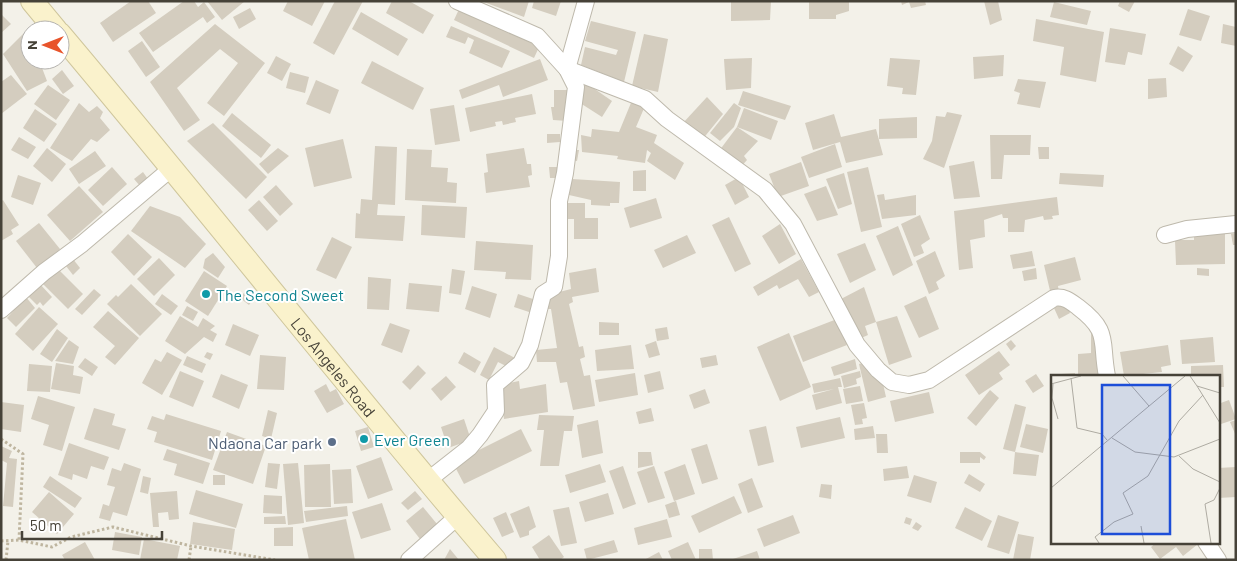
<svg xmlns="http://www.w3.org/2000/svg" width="1237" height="561" font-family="Barlow,sans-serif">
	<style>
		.building { fill: #d4cdbf }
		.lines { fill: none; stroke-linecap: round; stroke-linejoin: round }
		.minor-casing { stroke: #beb9ac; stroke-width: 18 }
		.secondary-casing { stroke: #cfc69c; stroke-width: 24 }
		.path { stroke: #beb59f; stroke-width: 3; stroke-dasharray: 2.5 2.5; stroke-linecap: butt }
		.minor { stroke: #fff; stroke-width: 16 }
		.secondary { stroke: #faf2cc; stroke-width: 22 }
		.culture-dot { fill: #0f9aa8; stroke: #fff; stroke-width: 2 }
		.service-dot { fill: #5c6f8a; stroke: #fff; stroke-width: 2 }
		.labels { text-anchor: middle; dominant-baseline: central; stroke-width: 4; stroke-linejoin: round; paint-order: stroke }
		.culture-label { font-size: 16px; fill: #0d838f; stroke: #fff; text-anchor: start }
		.street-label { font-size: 16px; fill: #464238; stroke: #fff }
		.service-label { font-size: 16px; fill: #4e5e75; stroke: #fff; text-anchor: end }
		.inset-road { fill: none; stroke: #aeaba2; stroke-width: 1 }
		.view { fill: #1d4ed8; fill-opacity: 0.15; stroke: #1d4ed8; stroke-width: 2.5 }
		.inset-edge { fill: none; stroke: #464238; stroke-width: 2.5 }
	</style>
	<rect width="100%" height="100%" fill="#f3f1e9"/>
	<g class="building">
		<path d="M131 1H148L156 13 113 42 100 23Z"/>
		<path d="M184 1H194L198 7 204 2 215 17 207 23 203 17 153 52 139 33Z"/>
		<path d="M207 1H245L222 20Z"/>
		<path d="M288 1H325L312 26 283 11Z"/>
		<path d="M335 1H363L334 55 313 43Z"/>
		<path d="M392 1H409L434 15 423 34 386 13Z"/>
		<path d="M481 1H529L524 17Z"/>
		<path d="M534 1H561L556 16 532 8Z"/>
		<path d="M731 1H771L770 20 731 21Z"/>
		<path d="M809 1H849V11L836 15V19H809Z"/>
		<path d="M901 1H925L926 5 911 8 909 2 902 5Z"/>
		<path d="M984 1H998L1002 20 990 25Z"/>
		<path d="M1120 1H1135L1129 12 1118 6Z"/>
		<path d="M1054 2 1091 11 1087 25 1050 17Z"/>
		<path d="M460 7 540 45 534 58 454 20Z"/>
		<path d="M250 8 256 19 239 29 233 17Z"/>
		<path d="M1188 9 1210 16 1201 41 1179 35Z"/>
		<path d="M361 12 408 39 398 56 352 29Z"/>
		<path d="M1 14 11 24 1 33Z"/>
		<path d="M1036 19 1104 32 1096 82 1060 75 1064 47 1033 41Z"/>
		<path d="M591 21 636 32 624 82 581 65 585 47 616 55 618 50 585 41Z"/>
		<path d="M215 24 265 63 224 116 207 103 238 63 220 49 177 88 200 120 184 131 150 82Z"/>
		<path d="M1223 24 1236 27V46L1221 43Z"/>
		<path d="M451 26 510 51 502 68 469 53 474 40 468 37 465 44 446 37Z"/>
		<path d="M29 28 30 60H39L47 81 27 91 3 54Z"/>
		<path d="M1110 28 1146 34 1142 55 1128 52 1125 65 1105 62Z"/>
		<path d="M644 34 668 39 658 92 632 86Z"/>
		<path d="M142 41 160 67 146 77 128 51Z"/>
		<path d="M1178 46 1193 56 1183 72 1169 64Z"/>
		<path d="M1004 55 1003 76 974 79 973 57Z"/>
		<path d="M276 56 291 64 282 81 267 73Z"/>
		<path d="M752 58 751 88 726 90 724 59Z"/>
		<path d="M890 58 920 60 916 95 902 94 903 88 887 86Z"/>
		<path d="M540 59 548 80 503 97 499 85 462 99 459 90Z"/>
		<path d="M372 61 424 88 413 110 361 83Z"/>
		<path d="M62 70 74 86 63 94 52 79Z"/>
		<path d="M290 72 309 77 305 93 286 88Z"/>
		<path d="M11 75 27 94 1 114V82Z"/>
		<path d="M1166 78 1167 97 1148 99V79Z"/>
		<path d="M1018 79 1046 82 1040 108 1017 104 1020 93 1014 91Z"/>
		<path d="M316 80 339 90 330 114 306 104Z"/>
		<path d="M586 83 612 101 602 117 577 101Z"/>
		<path d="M48 85 70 100 56 120 34 104Z"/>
		<path d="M554 90H570L568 121 553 120 551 107H554Z"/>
		<path d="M743 91 791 106 785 120 738 105Z"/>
		<path d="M532 94 536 114 515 118 516 122 503 125 502 121 495 122 496 126 470 132 465 108Z"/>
		<path d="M707 97 723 114 702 140 683 123Z"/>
		<path d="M633 98 645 106 636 127 657 135 654 143 684 163 675 180 647 161 651 153 647 150 645 163 617 159 618 156 582 152 581 135 591 137 592 129 619 132Z"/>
		<path d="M79 103 89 112 97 106 103 112 100 118 110 130 97 142 91 139 72 161 50 148Z"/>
		<path d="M734 103 741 108 734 127 720 141 710 133Z"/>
		<path d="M454 105 460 141 435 145 430 109Z"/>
		<path d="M744 108 778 121 771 140 737 127 758 141 744 156 747 160 740 168 719 151 737 127Z"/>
		<path d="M35 109 57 124 44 142 23 128Z"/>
		<path d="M947 112 962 115 944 168 923 159 932 141 936 116 945 117Z"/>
		<path d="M232 113 271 145 261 158 222 126Z"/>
		<path d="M834 114 841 137 876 129 883 155 846 163 840 142 813 150 805 123Z"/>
		<path d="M917 117V138L879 139V119Z"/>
		<path d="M213 123 267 177 246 199 187 141Z"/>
		<path d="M547 134H560V142L547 143Z"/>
		<path d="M990 135H1031L1030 155H1004L1002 179H991Z"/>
		<path d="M19 137 36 147 28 159 11 150Z"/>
		<path d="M343 139 352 178 314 187 305 148Z"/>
		<path d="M835 144 842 167 809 178 801 157Z"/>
		<path d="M375 146 397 147 395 205 378 204 377 215 405 216 403 241 355 238 356 213 360 214 361 199 372 200Z"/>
		<path d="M1038 147H1049V159H1039Z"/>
		<path d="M47 148 66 164 52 182 33 166Z"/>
		<path d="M278 148 289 156 268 174 259 164Z"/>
		<path d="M524 148 527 164H531L532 175 528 176 530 187 486 193 484 173 488 172 486 154Z"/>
		<path d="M407 149 432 150 431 167 448 168 447 182 457 183 456 203 405 200Z"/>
		<path d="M574 150H579L577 161 572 160Z"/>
		<path d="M95 151 106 166 79 184 69 169Z"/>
		<path d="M974 161 980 197 954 199 949 166Z"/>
		<path d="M801 162 809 186 778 197 769 174Z"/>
		<path d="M112 167 127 184 103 206 88 190Z"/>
		<path d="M549 167H557V178H550Z"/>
		<path d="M868 167 882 227 861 232 847 172Z"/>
		<path d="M646 170V191H633V171Z"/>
		<path d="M143 172 148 179 140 186 134 179Z"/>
		<path d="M844 173 852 204 838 209 826 179Z"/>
		<path d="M1060 173 1104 175 1103 187 1059 184Z"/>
		<path d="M18 175 41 183 33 205 11 197Z"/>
		<path d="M739 177 749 197 735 205 725 185Z"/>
		<path d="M572 179 620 182 619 203H610V206L591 205V200L569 195Z"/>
		<path d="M276 185 293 204 280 216 263 197Z"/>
		<path d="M79 186 103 212 70 241 47 215Z"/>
		<path d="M826 186 838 215 817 221 804 194Z"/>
		<path d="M884 194 885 200 916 195V215L882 219 877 195Z"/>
		<path d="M1057 197 1059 215 1052 216 1053 219 1044 220 1043 216 1025 220 1024 232H1008V218H1003L1002 214 984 220 985 237 970 240 973 268 959 270 954 211Z"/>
		<path d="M656 198 662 218 630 228 624 208Z"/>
		<path d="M3 200 19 225 11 230 13 234 1 241V201Z"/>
		<path d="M259 200 278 221 267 231 248 210Z"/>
		<path d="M564 203H585V218H598V239H574V219H564Z"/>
		<path d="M422 205 467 207 465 238 421 235Z"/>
		<path d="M150 206 180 217 206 244 185 268 131 231Z"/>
		<path d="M920 215 930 239 921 245 924 253 914 257 901 224Z"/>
		<path d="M729 217 751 264 735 272 712 225Z"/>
		<path d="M39 223 60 249 37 268 16 241Z"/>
		<path d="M780 224 796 254 779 264 762 236Z"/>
		<path d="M898 226 913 265 893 276 876 236Z"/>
		<path d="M1236 233V245H1233L1231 234Z"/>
		<path d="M128 234 152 257 134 276 111 252Z"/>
		<path d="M1194 234H1225V264L1176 265 1175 240H1194Z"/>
		<path d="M687 235 696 253 663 268 654 250Z"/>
		<path d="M332 237 352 247 336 279 316 270Z"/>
		<path d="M476 241 533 245 531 280 505 279 506 272 474 270Z"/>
		<path d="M865 243 876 270 850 283 837 254Z"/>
		<path d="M935 251 945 276 936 282 939 289 929 294 916 261Z"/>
		<path d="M1032 251 1035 266 1013 269 1010 255Z"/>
		<path d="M213 253 225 267 218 278 203 268 205 259Z"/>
		<path d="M1075 257 1081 280 1058 286 1059 293 1051 295 1044 265Z"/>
		<path d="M159 258 175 275 154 296 137 279Z"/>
		<path d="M73 259 80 268 73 275 66 266Z"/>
		<path d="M801 259 819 292 809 297 798 279 779 289 777 285 758 296 753 287Z"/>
		<path d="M596 268 599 292 572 297 573 302 569 304 579 347 583 346 585 357 580 359 584 376 590 375 595 406 573 410 567 382 560 383 556 362H537L536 350 557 348 551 309H547L544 296 571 289 569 273Z"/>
		<path d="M1036 268 1037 279 1024 281 1022 271Z"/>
		<path d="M1197 268 1209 269V276L1197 275Z"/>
		<path d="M58 269 83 294 68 309 43 284Z"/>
		<path d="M452 269 465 271 461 295 449 293Z"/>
		<path d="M204 271 227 286 208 316 185 301Z"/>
		<path d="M368 277 391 279 389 310 367 309Z"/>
		<path d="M39 283 52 297 43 306 40 302 37 305 27 295Z"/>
		<path d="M409 283 442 286 439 312 406 309Z"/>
		<path d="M131 284 162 314 140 336 107 304 116 295 118 297Z"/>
		<path d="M472 286 497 294 490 318 465 309Z"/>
		<path d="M864 287 876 322 865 326 868 335 859 339 839 300Z"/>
		<path d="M94 289 101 295 82 315 75 309Z"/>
		<path d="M247 289 256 295 249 305 240 298Z"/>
		<path d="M162 294 178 306 171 315 155 304Z"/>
		<path d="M518 294 536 300 532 313 514 307Z"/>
		<path d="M926 296 939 329 919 338 904 306Z"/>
		<path d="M26 297 35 308 16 327 7 318Z"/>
		<path d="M1065 302 1070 313 1059 319 1054 308Z"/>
		<path d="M187 306 198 312 193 321 182 315Z"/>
		<path d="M39 307 58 324 33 351 15 334Z"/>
		<path d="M108 311 139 338 115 365 105 357 115 346 93 327Z"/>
		<path d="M180 316 198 327 203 318 215 326 210 330 217 334 213 342 204 337 185 354 165 341Z"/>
		<path d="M897 316 912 357 889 365 876 322Z"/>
		<path d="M837 319 847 345 803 362 793 336Z"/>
		<path d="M599 322 619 323V335H599Z"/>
		<path d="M390 323 410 330 402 353 381 345Z"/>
		<path d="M233 324 259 335 250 356 225 345Z"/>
		<path d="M667 327 669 339 657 341 655 329Z"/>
		<path d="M57 329 68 338 52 362 40 354Z"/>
		<path d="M789 333 811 387 780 401 757 347Z"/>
		<path d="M1091 333H1100V376H1078V354L1091 353Z"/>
		<path d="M1213 337 1215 362 1182 364 1180 340Z"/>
		<path d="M69 340 79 347 73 364 55 361Z"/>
		<path d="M1011 340 1016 346 1011 351 1006 344Z"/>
		<path d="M656 341 660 355 649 358 645 345Z"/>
		<path d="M631 345 634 369 597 371 595 350Z"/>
		<path d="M1168 345 1171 365 1161 367 1162 372 1124 376 1120 352Z"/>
		<path d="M494 347 515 358 510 368 498 362 489 380 480 375Z"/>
		<path d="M999 351 1010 365 999 373 1003 379 979 395 965 375Z"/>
		<path d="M167 352 182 360 162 395 142 383 155 359 161 362Z"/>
		<path d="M207 352 213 354 210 360 204 357Z"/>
		<path d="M464 352 481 362 475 373 458 363Z"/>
		<path d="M260 355 286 357 284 390 257 389Z"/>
		<path d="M716 355 718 365 702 368 700 358Z"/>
		<path d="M187 356 206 364 202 373 183 365Z"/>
		<path d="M85 358 98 367 92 376 78 367Z"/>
		<path d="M855 359 857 369 834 376 831 367Z"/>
		<path d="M866 362 881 375 886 397 868 402 859 364Z"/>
		<path d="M56 363 74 366 73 375 83 377 80 394 51 389Z"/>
		<path d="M29 364 52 366 50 392 27 391Z"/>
		<path d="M418 365 426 373 410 390 402 382Z"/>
		<path d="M1223 365 1224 387H1218V376H1191V366Z"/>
		<path d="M180 371 204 381 193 407 169 397Z"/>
		<path d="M660 371 664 389 648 393 644 375Z"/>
		<path d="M860 371 861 377 856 379 857 384 844 388 841 376Z"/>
		<path d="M635 373 638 395 599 402 595 380Z"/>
		<path d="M1075 373V376H1061V374Z"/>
		<path d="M221 374 248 385 239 409 212 397Z"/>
		<path d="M1036 374 1044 386 1033 393 1025 381Z"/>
		<path d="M446 376 456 387 441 401 431 389Z"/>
		<path d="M840 378 842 387H838L842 403 816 410 812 395 834 389 814 393 812 384Z"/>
		<path d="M519 381 520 389 546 384 548 412 504 419 500 385Z"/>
		<path d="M326 384 330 392 336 389 344 404 327 413 314 391Z"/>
		<path d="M860 386 863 401 846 404 843 389Z"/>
		<path d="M705 389 710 403 694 409 689 395Z"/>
		<path d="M990 390 999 398 976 426 967 418Z"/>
		<path d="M929 392 934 413 895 422 890 401Z"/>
		<path d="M38 396 75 407 62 451 43 445 49 425 31 419Z"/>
		<path d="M1229 400 1236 419 1218 425V404Z"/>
		<path d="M1 402 24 405 21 432 1 429Z"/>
		<path d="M864 403 867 418 862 419 863 424 855 425 851 405Z"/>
		<path d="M1015 404 1026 407 1015 452 1003 449Z"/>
		<path d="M94 408 115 414 112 425 126 429 119 450 84 439Z"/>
		<path d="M651 408 654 421 639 424 636 412Z"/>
		<path d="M268 410 277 413 271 439 262 436Z"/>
		<path d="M166 414 221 431 212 460 154 442 157 432 147 429 152 416 164 420Z"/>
		<path d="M539 415 574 416 572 431H564L559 466H540L544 430H537Z"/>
		<path d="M840 417 845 438 801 448 796 427Z"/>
		<path d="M464 419 471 440 448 448 441 427Z"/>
		<path d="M598 420 603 453 582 458 577 425Z"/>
		<path d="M1236 420V436L1230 422Z"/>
		<path d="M1026 424 1048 429 1043 453 1020 447Z"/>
		<path d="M766 426 774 462 758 466 749 430Z"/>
		<path d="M873 426 875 438 855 440 854 429Z"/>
		<path d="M368 427 374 447 361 451 355 431Z"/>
		<path d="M521 429 532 451 464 484 453 463Z"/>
		<path d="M227 432 266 446 253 484 213 470Z"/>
		<path d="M876 434H887L888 453H877Z"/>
		<path d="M69 443 109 457 104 470 91 466 87 479 73 474 72 480 58 475Z"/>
		<path d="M707 444 718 479 702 484 691 449Z"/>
		<path d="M1 446 12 451 9 458 17 459 13 507 3 506 7 463 1 460Z"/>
		<path d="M167 449 210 463 203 484 174 475 177 464 163 460Z"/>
		<path d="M638 452H651L653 465 638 468Z"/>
		<path d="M960 452H980L986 457 984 460 980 457V463H960Z"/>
		<path d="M1015 452 1039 455 1036 476 1013 474Z"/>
		<path d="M381 457 393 490 368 499 356 466Z"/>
		<path d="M124 463 141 469 127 516 113 512 110 521 99 518 103 504 109 506 115 487 107 485 112 468 121 471Z"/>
		<path d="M268 463 280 464 277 489 265 487Z"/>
		<path d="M298 463 304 523 288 525 283 464Z"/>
		<path d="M330 464 331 507H305L304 465Z"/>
		<path d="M600 464 606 482 570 493 565 475Z"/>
		<path d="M685 464 695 494 674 501 664 472Z"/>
		<path d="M623 466 636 504 623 509 609 471Z"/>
		<path d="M654 466 665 498 648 503 637 472Z"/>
		<path d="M907 466 909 478 884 481 883 469Z"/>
		<path d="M1236 467V497L1218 498V468Z"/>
		<path d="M351 469 353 503 334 504 332 470Z"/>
		<path d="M969 474 985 484 980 492 964 483Z"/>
		<rect x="213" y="475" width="12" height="10"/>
		<path d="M914 475 937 482 931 503 907 496Z"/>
		<path d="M50 476 82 498 75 508 43 487Z"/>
		<path d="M143 476 151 478 148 494 140 492Z"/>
		<path d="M752 478 763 507 748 513 738 484Z"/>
		<path d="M821 484 832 485 831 499 819 497Z"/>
		<path d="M196 490 243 504 236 528 189 514Z"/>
		<path d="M177 491 179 519 169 520 168 512 158 513 159 527H153L150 493Z"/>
		<path d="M415 491 422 499 408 510 401 503Z"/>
		<path d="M49 492 74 514 57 534 32 512Z"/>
		<path d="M608 493 614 514 585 522 579 502Z"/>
		<path d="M264 495 282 496V514L263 513Z"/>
		<path d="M734 496 742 513 699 533 691 516Z"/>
		<path d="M676 501 680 515 669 518 665 505Z"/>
		<path d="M382 503 391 530 361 539 352 512Z"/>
		<path d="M347 506 348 516 306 522 304 511Z"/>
		<path d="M529 506 536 527 529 531V535L520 538 510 514Z"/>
		<path d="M423 507 437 524 420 539 406 521Z"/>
		<path d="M569 507 577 543 561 546 553 510Z"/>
		<path d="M965 507 992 521 982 541 955 528Z"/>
		<path d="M506 512 514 532 502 537 493 518Z"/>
		<path d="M793 515 800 533 764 547 757 529Z"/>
		<path d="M998 515 1019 522 1009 554 987 547Z"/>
		<path d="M285 516 286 524H264V517Z"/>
		<path d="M906 517 912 519 910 525 904 523Z"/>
		<path d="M346 519 355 560H309L302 528Z"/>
		<path d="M667 519 672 537 638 545 634 528Z"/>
		<path d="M193 522 235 529 232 550 190 544Z"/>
		<path d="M916 522 922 526 918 531 912 528Z"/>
		<path d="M293 527V546H274V528Z"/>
		<path d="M115 532 142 537 139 555 112 550Z"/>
		<path d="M1018 534 1034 537 1030 560H1013Z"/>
		<path d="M549 535 564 557 560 560H540L532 547Z"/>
		<path d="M144 539 180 546 177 560H140Z"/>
		<path d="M614 540 618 552 587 560 584 549Z"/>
		<path d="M85 542 95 560H65L62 555Z"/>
		<path d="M688 542 696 560H672L668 551Z"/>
		<path d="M1157 542H1197L1198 544 1183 556 1176 547 1160 559 1151 547Z"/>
		<path d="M450 549 459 560H444Z"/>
		<path d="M699 549H712L713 560H699Z"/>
		<path d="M757 551 760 560H733V559Z"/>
		<path d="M659 552 663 560H644Z"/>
	</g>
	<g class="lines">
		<defs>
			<g id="minor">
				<path d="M567 69 645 99 667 119 765 190 793 224 857 345 878 370 892 382 909 385 929 380 1054 298C1064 296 1070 301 1078 307 1111 332 1100 341 1107 376"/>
				<path d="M567 69 586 1"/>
				<path d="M1165 235 1187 229 1236 224"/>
				<path d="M1 310 44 272 82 244 173 167"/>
				<path d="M427 481 469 448 480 435 496 411 495 385 521 363 530 345 543 294 554 287 559 256V201L565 173 576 87 567 69 537 36 457 1"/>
				<path d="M1206 542 1218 560"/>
				<path d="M409 560 457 517"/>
			</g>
			<g id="secondary">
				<path d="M32 1 56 30"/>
				<path id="s1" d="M60 34C207 208 347 387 495 560"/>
			</g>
		</defs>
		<use href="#minor" class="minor-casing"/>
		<use href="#secondary" class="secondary-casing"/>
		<g class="path">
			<path d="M1 439 23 454 19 540"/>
			<path d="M1 541 19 540 52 547 71 537 113 527 191 546 275 560"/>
			<path d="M6 560 8 541"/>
			<path d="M189 560 191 546"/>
		</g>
		<use href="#minor" class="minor"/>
		<use href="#secondary" class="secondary"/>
	</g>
	<g class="culture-dot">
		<circle cx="206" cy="294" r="5"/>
		<circle cx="364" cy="439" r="5"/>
	</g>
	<circle class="service-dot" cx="332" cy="442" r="5"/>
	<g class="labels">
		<g class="culture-label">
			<text x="216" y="294">The Second Sweet</text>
			<text x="374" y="439">Ever Green</text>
		</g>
		<g class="street-label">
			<text stroke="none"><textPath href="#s1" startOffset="431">Los Angeles Road</textPath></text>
		</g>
		<g class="service-label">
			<text x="322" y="442">Ndaona Car park</text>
		</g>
	</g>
	<g transform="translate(1051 375)">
		<rect width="169" height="169" fill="#f3f1e9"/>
		<path class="inset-road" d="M72 1 98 31M139 1 146 11 169 18M20 3 26 53 51 59 56 65M0 9 30 1M2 9 1 23 7 44M146 11 169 48M61 63 84 77 123 82 169 64M128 81 142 94 169 107M0 113 134 1M90 151 93 168M48 168 44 162 63 147 82 139 72 118 97 101 128 46 152 20M160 168 154 129 163 125 169 113"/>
		<path class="view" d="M51 10H119V159H51Z"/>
		<rect width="169" height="169" class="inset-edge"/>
	</g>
	<rect width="1237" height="561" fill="none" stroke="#464238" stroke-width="5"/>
	<g transform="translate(45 45) rotate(270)"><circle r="24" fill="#ffffff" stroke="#b5b3af"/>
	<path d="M0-4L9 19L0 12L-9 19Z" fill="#e8542b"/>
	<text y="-8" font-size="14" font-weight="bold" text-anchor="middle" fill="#464238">N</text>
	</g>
	<path d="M22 531v8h140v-8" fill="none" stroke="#464238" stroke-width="2.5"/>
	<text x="30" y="531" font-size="15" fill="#464238" stroke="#ffffff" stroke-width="4" paint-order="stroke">50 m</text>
</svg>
